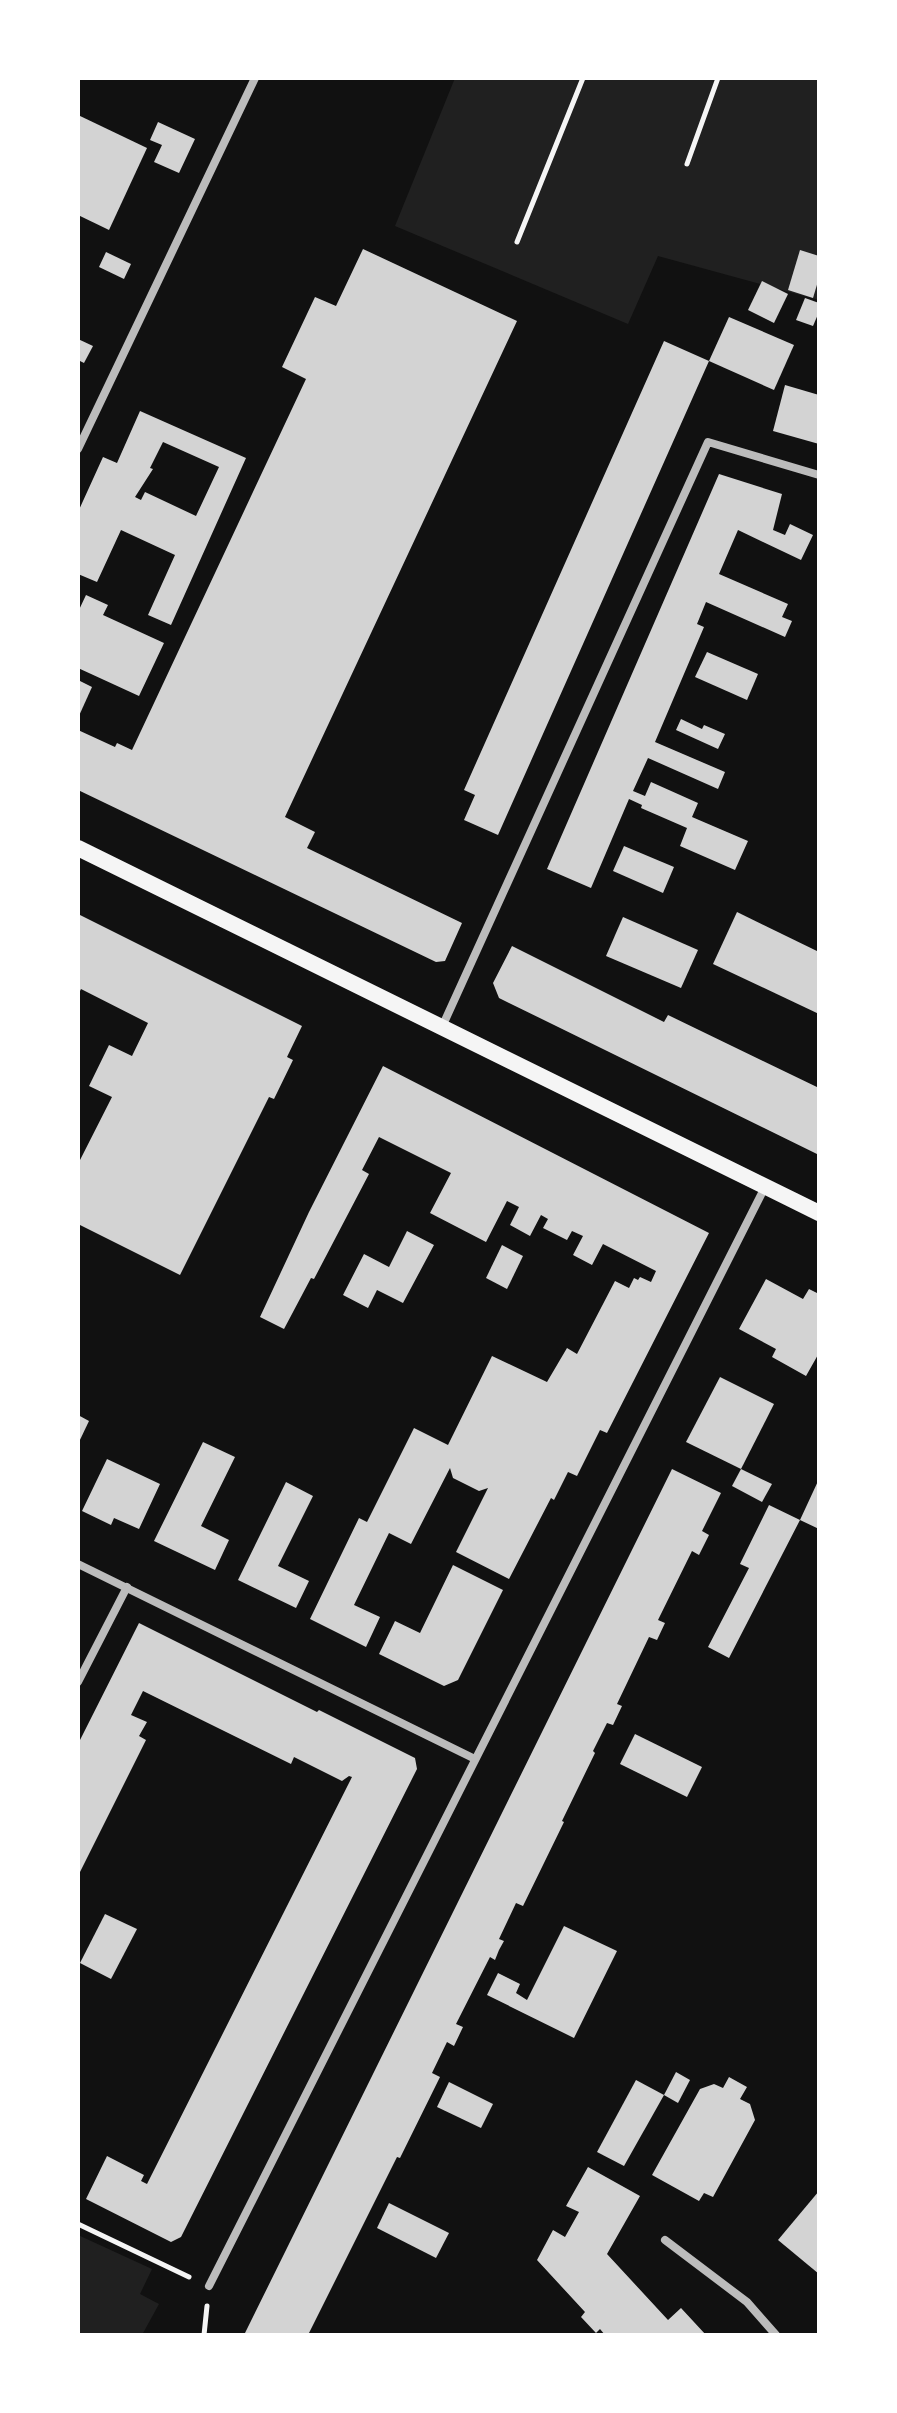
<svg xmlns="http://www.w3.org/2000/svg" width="897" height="2413" font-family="'Sofia Sans Condensed',sans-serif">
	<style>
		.green { fill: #202020 }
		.building { fill: #d3d3d3; fill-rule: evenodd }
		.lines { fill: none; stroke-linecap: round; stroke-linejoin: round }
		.path { stroke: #f5f5f5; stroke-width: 5 }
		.minor { stroke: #bcbcbc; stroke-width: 8 }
		.secondary { stroke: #f5f5f5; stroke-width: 16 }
	</style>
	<rect width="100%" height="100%" fill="#111"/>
	<g class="green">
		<path d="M455 78H819V300L658 256 628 324 395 226Z"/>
		<path d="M78 2235 152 2269 140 2294 159 2304 142 2335H78Z"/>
	</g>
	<g class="building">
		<path d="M78 115 147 148 109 230 78 215Z"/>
		<path d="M158 122 195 139 179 173 154 162 162 145 150 140Z"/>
		<path d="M363 249 517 321 285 817 315 832 307 848 462 923 445 961 436 962 78 790V730L115 747 117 743 132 750 306 379 282 367 315 297 336 306Z"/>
		<path d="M800 250 819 256V278L813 298 788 290Z"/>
		<path d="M106 252 131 264 124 279 99 267Z"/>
		<path d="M762 281 788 294 774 323 748 310Z"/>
		<path d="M805 298 819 303V312L813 326 796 320Z"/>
		<path d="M729 317 794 345 774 390 709 361Z"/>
		<path d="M78 339 93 346 84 363 78 360Z"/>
		<path d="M664 341 709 361 498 835 464 820 475 795 464 790Z"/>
		<path d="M785 385 819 395V444L773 431Z"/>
		<path d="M140 411 246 458 171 625 148 615 175 555 121 530 97 582 78 574V512L103 457 117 463ZM163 442 219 467 196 516 145 492 141 500 135 497 153 469 150 468Z"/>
		<path d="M719 474 782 494 773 530 785 535 790 524 813 535 801 560 738 530 719 574 788 604 782 617 792 621 785 637 706 602 697 624 704 627 655 742 725 772 718 789 648 758 633 791 645 796 651 782 698 803 692 817 748 841 735 870 680 846 687 828 641 808 642 805 629 799 591 888 547 869Z"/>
		<path d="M86 595 108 605 103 615 164 643 139 696 78 668V612Z"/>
		<path d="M707 652 758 674 747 700 695 677Z"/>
		<path d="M78 680 92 687 78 718Z"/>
		<path d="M681 719 702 729 704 725 725 734 718 749 676 730Z"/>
		<path d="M624 846 674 867 663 893 613 871Z"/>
		<path d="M737 912 819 952V1014L713 964Z"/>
		<path d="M78 914 302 1026 287 1057 293 1060 274 1099 269 1097 180 1275 78 1224V1164L112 1097 89 1086 109 1045 132 1056 148 1023 81 989 78 995Z"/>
		<path d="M623 917 698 950 681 988 606 956Z"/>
		<path d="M512 946 664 1022 668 1015 819 1088V1155L499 998 493 983Z"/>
		<path d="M383 1066 709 1233 607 1433 600 1430 577 1476 568 1472 554 1500 551 1498 509 1579 456 1552 488 1488 479 1491 453 1478 450 1468 411 1544 389 1533 354 1605 380 1617 366 1647 310 1619 359 1518 367 1522 414 1428 448 1445 492 1356 547 1382 567 1348 577 1354 615 1281 629 1288 634 1278 638 1280 640 1277 651 1282 656 1271 603 1244 592 1265 573 1255 583 1236 572 1231 567 1240 543 1228 548 1219 541 1215 530 1236 510 1225 519 1207 507 1201 486 1242 430 1213 451 1173 379 1137 362 1170 369 1174 314 1279 311 1278 284 1329 260 1317 309 1212Z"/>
		<path d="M407 1231 434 1245 403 1303 377 1290 368 1308 343 1295 364 1254 389 1267Z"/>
		<path d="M502 1245 523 1256 507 1289 486 1278Z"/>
		<path d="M766 1279 803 1299 809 1289 819 1294V1353L806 1376 772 1357 776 1349 739 1329Z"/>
		<path d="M720 1377 774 1404 741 1469 686 1442Z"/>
		<path d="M78 1415 89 1421 78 1444Z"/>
		<path d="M203 1442 235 1457 201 1526 229 1540 215 1570 154 1541Z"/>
		<path d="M107 1459 160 1484 139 1529 114 1518 111 1525 82 1511Z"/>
		<path d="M672 1469 721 1493 702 1531 709 1535 699 1555 692 1551 658 1620 665 1623 657 1640 649 1637 617 1704 622 1706 613 1725 607 1723 593 1751 595 1753 562 1821 564 1822 523 1906 516 1903 499 1939 504 1941 499 1950 495 1960 490 1957 456 2024 463 2027 454 2046 447 2042 432 2073 440 2077 400 2158 397 2157 308 2335H250L245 2333Z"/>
		<path d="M741 1469 772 1484 762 1502 732 1486Z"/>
		<path d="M819 1479V1529L800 1520 729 1658 708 1647 749 1568 740 1564 769 1505 800 1520Z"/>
		<path d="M286 1482 313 1496 278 1566 309 1581 296 1608 238 1580Z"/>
		<path d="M453 1565 503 1590 458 1680 444 1686 379 1654 395 1621 420 1633Z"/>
		<path d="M139 1623 317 1712 319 1710 415 1758 417 1769 181 2237 171 2242 86 2199 107 2156 144 2175 141 2181 147 2184 352 1777 349 1776 342 1781 294 1757 291 1764 143 1691 131 1715 147 1722 139 1736 146 1740 78 1876V1744Z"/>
		<path d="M635 1734 702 1767 687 1797 620 1764Z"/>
		<path d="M105 1914 137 1929 111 1979 80 1963Z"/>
		<path d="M564 1926 617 1951 574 2038 487 1995 498 1973 520 1984 516 1993 527 2000Z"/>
		<path d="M676 2072 690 2080 678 2103 664 2095Z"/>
		<path d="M729 2077 747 2087 740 2099 750 2104 755 2120 713 2197 704 2193 699 2201 652 2175 700 2089 714 2084 723 2088Z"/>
		<path d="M636 2080 664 2095 624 2166 597 2152Z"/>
		<path d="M449 2082 493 2104 481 2128 437 2107Z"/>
		<path d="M588 2167 640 2196 607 2254 668 2320 681 2308 706 2335H605L600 2329 596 2333 581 2317 585 2312 537 2260 553 2230 565 2237 579 2212 566 2206Z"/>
		<path d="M819 2191V2274L778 2240Z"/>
		<path d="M389 2203 449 2233 436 2258 377 2228Z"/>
	</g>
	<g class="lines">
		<g class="path">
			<path d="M687 164 718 78"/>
			<path d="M517 242 583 78"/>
			<path d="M78 2224 189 2277"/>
			<path d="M204 2335 207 2306"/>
		</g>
		<g class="minor">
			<path d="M78 449 255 78"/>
			<path d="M442 1027 708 442 819 475"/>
			<path d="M78 1564 475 1759"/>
			<path d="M78 1682 127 1587"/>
			<path d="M665 2240 747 2302 776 2335"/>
			<path d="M209 2286 765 1187"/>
		</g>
		<path class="secondary" d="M78 848 819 1213"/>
	</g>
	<rect width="897" height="2413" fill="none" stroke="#ffffff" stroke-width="160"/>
</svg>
